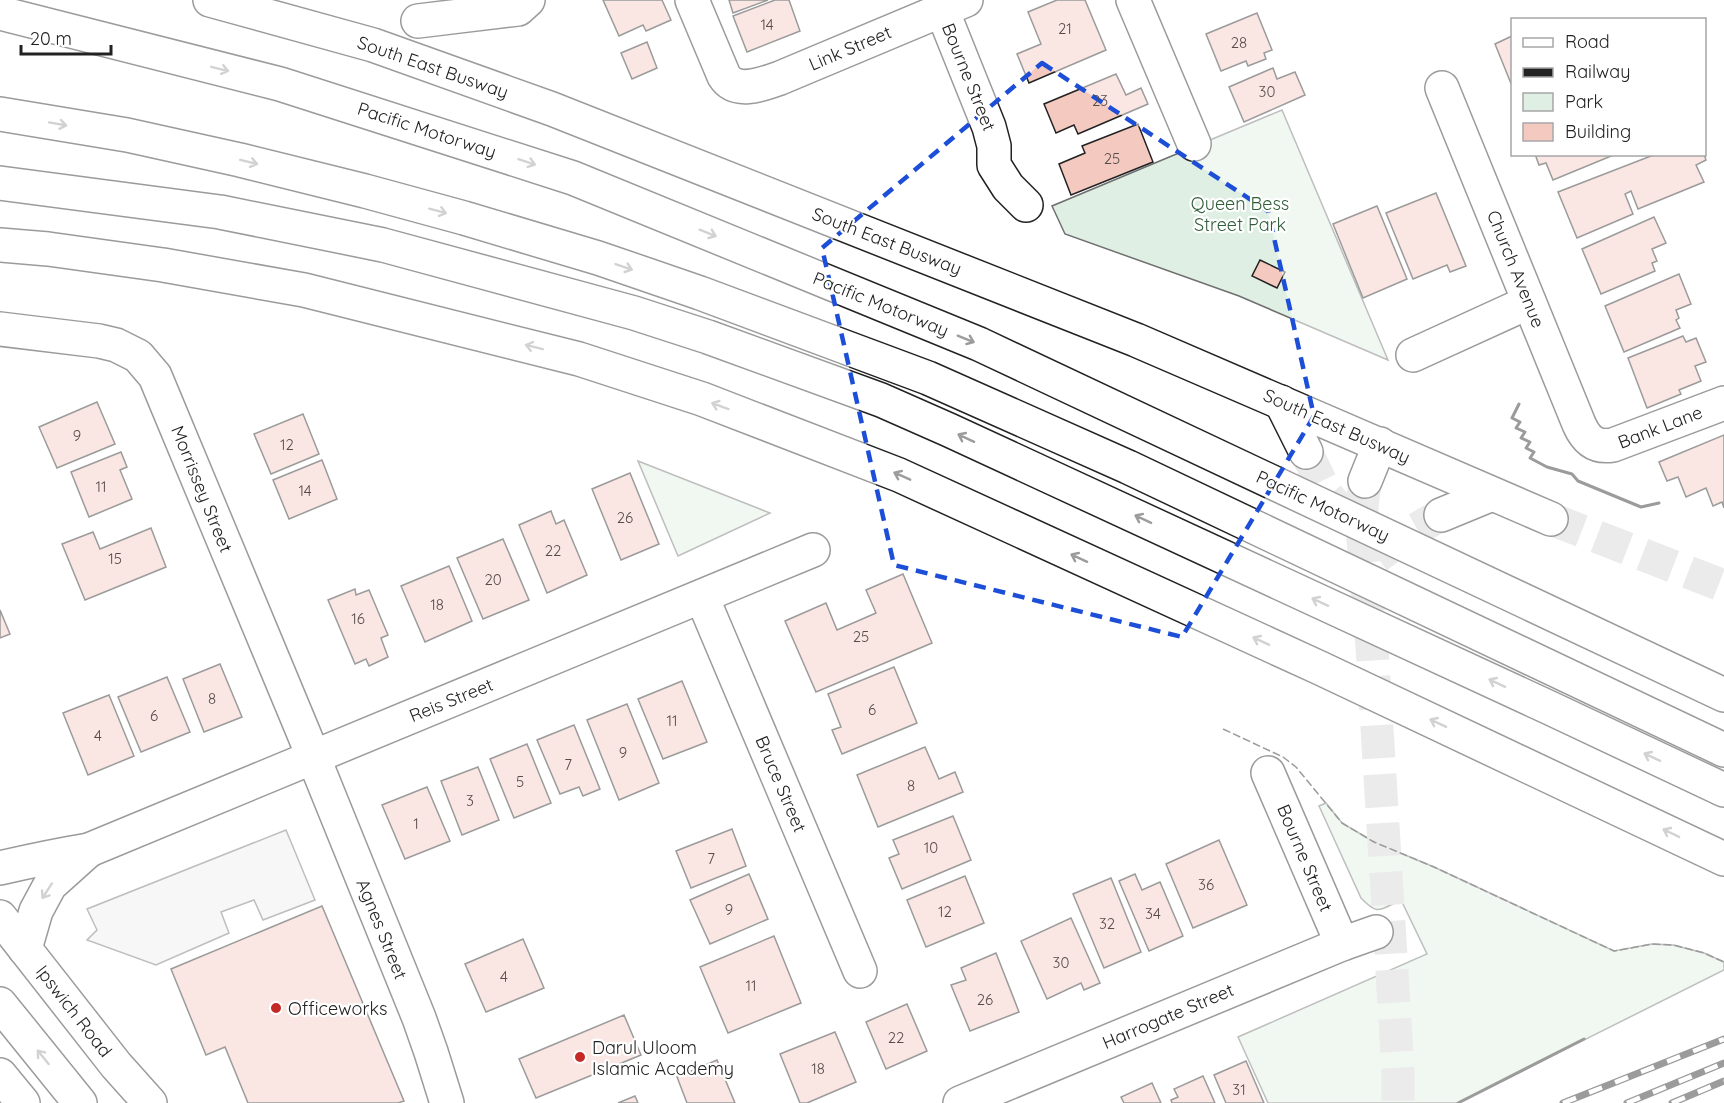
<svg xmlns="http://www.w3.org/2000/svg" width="1724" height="1103" font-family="Quicksand,sans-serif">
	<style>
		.green { fill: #e0efe3; stroke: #6f6f6f; stroke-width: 1.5 }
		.parking { fill: #ededed; stroke: #6f6f6f; stroke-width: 1.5 }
		.building { fill: #f3c9c0; stroke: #222; stroke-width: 1.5 }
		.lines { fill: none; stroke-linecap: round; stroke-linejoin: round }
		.minor-tunnel { stroke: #d3d3d3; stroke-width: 33; stroke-dasharray: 33 16; stroke-linecap: butt }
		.minor-casing { stroke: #222; stroke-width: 36 }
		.highway-casing { stroke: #222; stroke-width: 36 }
		.minor { stroke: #fff; stroke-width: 33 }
		.highway { stroke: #fff; stroke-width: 33 }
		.rail-casing { stroke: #222; stroke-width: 7 }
		.rail { stroke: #fff; stroke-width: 4.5; stroke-dasharray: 14; stroke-linecap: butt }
		.fence { stroke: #222; stroke-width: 1.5; stroke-dasharray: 8 3; stroke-linecap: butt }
		.wall { stroke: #222; stroke-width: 3 }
		.oneway { stroke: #9c9c9c }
		.marked { fill: none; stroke: #1d4ed8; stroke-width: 4.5; stroke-dasharray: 12 8; stroke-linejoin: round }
		.poi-dot { fill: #c62828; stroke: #fff; stroke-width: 2 }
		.labels { text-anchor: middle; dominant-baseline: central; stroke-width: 4.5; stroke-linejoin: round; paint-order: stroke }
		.number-label { font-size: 15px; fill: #564c4a }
		.street-label { font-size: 18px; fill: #222; stroke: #fff }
		.park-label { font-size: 18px; fill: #2f5e38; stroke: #fff }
		.poi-label { font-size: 18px; fill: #222; stroke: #fff; text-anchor: start }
	</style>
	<rect width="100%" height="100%" fill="#fff"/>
	<g class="green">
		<path d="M1282 110 1388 360 1239 296 1065 234 1052 206Z"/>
		<path d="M638 461 770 513 678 556Z"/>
		<path d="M1326 803 1342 823 1374 842 1434 867 1614 951 1652 944 1673 945 1704 953 1724 962V970L1458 1103H1268L1238 1037 1427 954 1401 900C1380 909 1379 917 1361 898L1319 806Z"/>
	</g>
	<path class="parking" d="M286 830 315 900 263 920 254 900 221 912 229 933 156 965 87 940 97 930 87 909Z"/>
	<g class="building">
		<path d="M603 0H662L671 20 646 31 643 25 619 36Z"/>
		<path d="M729 0H768L733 13Z"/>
		<path d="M775 0H789L800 31 747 52 733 16Z"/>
		<path d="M1057 0H1085L1106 50 1029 83 1017 54 1041 44 1028 12Z"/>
		<path d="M1257 13 1272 50 1264 53 1266 59 1248 66 1246 61 1221 71 1206 34Z"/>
		<path d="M1512 36V86L1495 44Z"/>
		<path d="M647 42 657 68 632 79 621 53Z"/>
		<path d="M1273 68 1277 79 1295 72 1305 95 1244 122 1229 87Z"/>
		<path d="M1116 74 1126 95 1141 88 1148 104 1078 134 1074 125 1056 133 1044 104Z"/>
		<path d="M1138 124 1153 162 1071 195 1059 164 1085 153 1082 146Z"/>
		<path d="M1535 154H1616L1553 180 1546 163 1539 165Z"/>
		<path d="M1656 154H1704L1706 160 1696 165 1704 182 1638 209 1631 191 1625 194 1633 214 1577 238 1558 192Z"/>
		<path d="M1436 193 1466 266 1450 272 1447 265 1413 279 1386 213Z"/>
		<path d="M1377 206 1407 279 1363 298 1333 224Z"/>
		<path d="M1654 217 1666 243 1652 249 1657 261 1652 263 1655 271 1601 294 1582 249Z"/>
		<path d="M1260 260 1285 272 1277 288 1252 276Z"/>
		<path d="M1679 274 1691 304 1676 310 1679 318 1676 320 1680 328 1624 352 1605 306Z"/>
		<path d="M1683 336 1686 342 1696 338 1706 362 1695 366 1701 381 1679 390 1681 394 1647 408 1628 358Z"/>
		<path d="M97 402 115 444 57 468 39 427Z"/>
		<path d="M303 414 319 454 271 474 254 434Z"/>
		<path d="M1724 435V508L1722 502 1713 506 1706 488 1686 497 1678 477 1667 481 1659 462Z"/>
		<path d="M121 452 127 467 120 470 132 499 89 517 71 472Z"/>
		<path d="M322 460 337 499 289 519 273 480Z"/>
		<path d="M630 473 659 544 621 560 592 489Z"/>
		<path d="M551 511 556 524 564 520 587 575 547 593 519 525Z"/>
		<path d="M151 528 166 567 85 600 62 544 93 532 100 549Z"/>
		<path d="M503 539 529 600 483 619 457 558Z"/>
		<path d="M449 566 472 621 425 642 401 586Z"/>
		<path d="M903 574 932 643 816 692 785 621 826 603 837 630 876 613 866 590Z"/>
		<path d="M355 589 356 595 369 590 388 635 381 638 388 657 369 666 366 659 355 664 328 600Z"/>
		<path d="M0 610 10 634 0 638Z"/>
		<path d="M220 664 242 717 204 732 183 679Z"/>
		<path d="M894 667 917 723 842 754 832 730 841 727 828 694Z"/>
		<path d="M167 677 190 732 141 752 118 697Z"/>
		<path d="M682 681 707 742 663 759 638 699Z"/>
		<path d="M109 695 134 756 88 775 63 713Z"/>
		<path d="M627 704 659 783 619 800 587 720Z"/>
		<path d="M574 725 600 789 583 796 579 787 560 794 537 740Z"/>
		<path d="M527 744 551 803 514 818 490 759Z"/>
		<path d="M925 747 939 779 955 772 963 792 878 827 857 775Z"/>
		<path d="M478 767 499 820 462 835 441 781Z"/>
		<path d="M427 787 450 841 405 859 382 805Z"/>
		<path d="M953 816 971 860 902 889 889 858 899 854 893 840Z"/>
		<path d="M732 829 746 866 691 888 676 851Z"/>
		<path d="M1219 840 1247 905 1193 928 1166 864Z"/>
		<path d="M749 874 768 919 710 944 690 900Z"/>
		<path d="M1135 874 1142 890 1160 882 1183 936 1149 951 1119 881Z"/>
		<path d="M965 876 984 923 926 947 907 900Z"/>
		<path d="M1111 878 1141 952 1104 968 1073 894Z"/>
		<path d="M322 906 404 1101 398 1103H248L225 1047 206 1055 171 969Z"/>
		<path d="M1071 918 1100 983 1084 990 1081 983 1047 999 1021 941Z"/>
		<path d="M774 936 801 1003 728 1033 700 967Z"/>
		<path d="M523 939 544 988 486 1012 465 964Z"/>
		<path d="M996 953 1019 1012 970 1031 951 985 966 980 961 968Z"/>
		<path d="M907 1004 927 1051 886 1069 866 1022Z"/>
		<path d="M624 1015 641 1055 536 1098 519 1059Z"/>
		<path d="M835 1032 856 1082 807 1103H800L780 1054Z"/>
		<path d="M717 1060 735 1103H687L677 1077Z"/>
		<path d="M1246 1061 1264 1103H1226L1214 1075Z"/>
		<path d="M1203 1076 1215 1103H1172L1171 1100 1178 1097 1174 1089Z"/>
		<path d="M1152 1083 1161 1103H1124L1121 1097Z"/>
		<path d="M635 1096 638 1103H618Z"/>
	</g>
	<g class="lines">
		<g class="minor-tunnel">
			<path d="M1306 452 1328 496 1351 524"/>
			<path d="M1365 481 1362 507 1363 540 1372 647 1398 1070V1103"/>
			<path d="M1551 519 1724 586"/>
			<path d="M1377 557 1409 533 1441 515"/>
		</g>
		<defs>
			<g id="minor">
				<path d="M210 0 373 45 552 109 1136 340 1551 519"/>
				<path d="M692 0 724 76C736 95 763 84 780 78L966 0"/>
				<path d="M1133 0 1194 144"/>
				<path d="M942 10 989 127 994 146V165L1008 187 1026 205"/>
				<path d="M418 21 518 9 528 0"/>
				<path d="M1442 88 1579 424C1586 440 1595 448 1613 445L1724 403"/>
				<path d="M0 329 99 341 116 345 138 356 155 376 304 734 419 1018 431 1052 447 1103"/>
				<path d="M1413 355 1529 302"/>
				<path d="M1281 402 1306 452"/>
				<path d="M1365 481 1380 444"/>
				<path d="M1441 515 1492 494"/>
				<path d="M702 597 860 971"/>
				<path d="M1268 773 1342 944"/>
				<path d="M0 868C30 861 59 855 89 850L813 550"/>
				<path d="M25 949 36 911 50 885 89 850"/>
				<path d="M960 1103 1342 944 1376 932"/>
			</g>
			<g id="highway">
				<path d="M0 13 280 84 573 178 979 344 1724 695"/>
				<path d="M0 114 127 135 240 160 365 191 464 218 598 258 700 293 928 378 1128 467 1724 750"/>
				<path d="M0 183 220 212 383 245 634 313 708 337 881 400 949 430 1550 708 1724 790"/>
				<path d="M0 245 48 249 163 265 304 290 579 359 702 399 899 475 1320 668 1724 859"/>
				<path d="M0 917 116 1065 150 1103"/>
				<path d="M0 1004 80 1103"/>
				<path d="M0 1075 23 1103"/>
			</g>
		</defs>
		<use href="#minor" class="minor-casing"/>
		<use href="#highway" class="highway-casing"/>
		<use href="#minor" class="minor"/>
		<use href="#highway" class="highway"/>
		<defs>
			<g id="rail">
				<path d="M1563 1103 1724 1039"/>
				<path d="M1627 1103 1724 1063"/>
				<path d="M1672 1103 1724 1081"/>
			</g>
		</defs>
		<use href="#rail" class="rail-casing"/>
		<use href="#rail" class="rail"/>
		<path class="fence" d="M1223 729 1283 757 1296 767 1342 823 1374 842 1434 867 1614 951 1652 944 1673 945 1704 953 1724 962"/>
		<g class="wall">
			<path d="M1519 404 1512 418 1520 422 1516 428 1525 432 1521 438 1530 442 1526 448 1534 452 1530 458 1547 467 1572 474 1578 481 1641 507 1659 503"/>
			<path d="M1458 1103 1584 1039"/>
		</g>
	</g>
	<defs><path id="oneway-shaft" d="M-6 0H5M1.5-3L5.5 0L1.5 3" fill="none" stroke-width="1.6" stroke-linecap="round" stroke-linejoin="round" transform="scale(1.5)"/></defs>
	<g class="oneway">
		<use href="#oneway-shaft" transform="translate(220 69) rotate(14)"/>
		<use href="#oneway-shaft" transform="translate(58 124) rotate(10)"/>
		<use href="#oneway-shaft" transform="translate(249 162) rotate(14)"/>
		<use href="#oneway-shaft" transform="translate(527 162) rotate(18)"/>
		<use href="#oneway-shaft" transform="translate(438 211) rotate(15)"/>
		<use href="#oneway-shaft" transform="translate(708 233) rotate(22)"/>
		<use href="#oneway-shaft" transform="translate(624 267) rotate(19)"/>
		<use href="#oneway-shaft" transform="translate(966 339) rotate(22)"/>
		<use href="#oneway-shaft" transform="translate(534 347) rotate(-166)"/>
		<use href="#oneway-shaft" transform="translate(720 406) rotate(-160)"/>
		<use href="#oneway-shaft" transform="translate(966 438) rotate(-155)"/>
		<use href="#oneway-shaft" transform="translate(902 476) rotate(-156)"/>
		<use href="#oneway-shaft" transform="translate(1143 519) rotate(-155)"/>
		<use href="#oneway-shaft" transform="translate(1079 558) rotate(-155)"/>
		<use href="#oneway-shaft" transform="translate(1320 602) rotate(-155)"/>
		<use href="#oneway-shaft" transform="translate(1261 641) rotate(-155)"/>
		<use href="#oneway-shaft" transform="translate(1497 683) rotate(-155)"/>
		<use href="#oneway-shaft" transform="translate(1438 723) rotate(-155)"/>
		<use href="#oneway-shaft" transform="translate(1652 757) rotate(-155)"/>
		<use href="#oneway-shaft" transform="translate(1671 833) rotate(-154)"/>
		<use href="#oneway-shaft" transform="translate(47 891) rotate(123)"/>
		<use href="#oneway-shaft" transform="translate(43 1057) rotate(-129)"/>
	</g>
	<path d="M0 0H1724V1103H0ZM1042 63 1268 211 1314 416 1182 637 894 565 822 248Z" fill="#fff" fill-opacity=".55" fill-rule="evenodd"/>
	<path class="marked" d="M1042 63 1268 211 1314 416 1182 637 894 565 822 248Z"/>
	<g class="poi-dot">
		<circle cx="276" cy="1008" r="6"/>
		<circle cx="580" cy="1057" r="6"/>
	</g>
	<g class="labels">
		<g class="number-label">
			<text x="767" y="24">14</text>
			<text x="1065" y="28">21</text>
			<text x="1239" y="42">28</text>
			<text x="1267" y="91">30</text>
			<text x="1100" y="100">23</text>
			<text x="1112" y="158">25</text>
			<text x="77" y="435">9</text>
			<text x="287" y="444">12</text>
			<text x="101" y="486">11</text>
			<text x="305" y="490">14</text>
			<text x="625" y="517">26</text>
			<text x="553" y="550">22</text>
			<text x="115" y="558">15</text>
			<text x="493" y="579">20</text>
			<text x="437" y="604">18</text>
			<text x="358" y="618">16</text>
			<text x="861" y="636">25</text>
			<text x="212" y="698">8</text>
			<text x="872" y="709">6</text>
			<text x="154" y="715">6</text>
			<text x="672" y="720">11</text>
			<text x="98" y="735">4</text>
			<text x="623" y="752">9</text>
			<text x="568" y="764">7</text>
			<text x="520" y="781">5</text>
			<text x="911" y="785">8</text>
			<text x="470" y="800">3</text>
			<text x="416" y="823">1</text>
			<text x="931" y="847">10</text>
			<text x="711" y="858">7</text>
			<text x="1206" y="884">36</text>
			<text x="729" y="909">9</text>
			<text x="945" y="911">12</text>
			<text x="1153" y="913">34</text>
			<text x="1107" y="923">32</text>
			<text x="1061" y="962">30</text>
			<text x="504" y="976">4</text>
			<text x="751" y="985">11</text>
			<text x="985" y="999">26</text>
			<text x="896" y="1037">22</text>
			<text x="818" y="1068">18</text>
			<text x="1239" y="1089">31</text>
		</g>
		<g class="street-label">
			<text transform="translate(850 48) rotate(-23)">Link Street</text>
			<text transform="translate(433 67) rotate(19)">South East Busway</text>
			<text transform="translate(969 77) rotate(68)">Bourne Street</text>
			<text transform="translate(427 130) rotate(18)">Pacific Motorway</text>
			<text transform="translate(887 241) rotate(21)">South East Busway</text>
			<text transform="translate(1516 269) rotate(68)">Church Avenue</text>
			<text transform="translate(881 304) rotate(22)">Pacific Motorway</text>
			<text transform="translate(1337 426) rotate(24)">South East Busway</text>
			<text transform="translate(1660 427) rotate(-21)">Bank Lane</text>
			<text transform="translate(202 489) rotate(68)">Morrissey Street</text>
			<text transform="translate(1323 506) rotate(25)">Pacific Motorway</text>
			<text transform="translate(451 700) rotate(-22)">Reis Street</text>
			<text transform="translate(781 784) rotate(67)">Bruce Street</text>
			<text transform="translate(1305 858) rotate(67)">Bourne Street</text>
			<text transform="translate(382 929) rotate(68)">Agnes Street</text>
			<text transform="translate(74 1011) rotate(52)">Ipswich Road</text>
			<text transform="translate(1168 1016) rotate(-23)">Harrogate Street</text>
		</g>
		<g class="park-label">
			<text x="1240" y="203">Queen Bess<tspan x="1240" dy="21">Street Park</tspan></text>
		</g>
		<g class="poi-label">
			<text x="288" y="1008">Officeworks</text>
			<text x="592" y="1047">Darul Uloom<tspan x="592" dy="21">Islamic Academy</tspan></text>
		</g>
	</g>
	<rect x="1511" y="18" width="195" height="138" fill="#ffffff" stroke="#a7a7a7" stroke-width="1.5"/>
	<rect x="1523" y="38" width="30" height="9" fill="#ffffff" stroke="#a7a7a7" stroke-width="1.5"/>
	<text x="1565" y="48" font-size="18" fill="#222222">Road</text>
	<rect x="1523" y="68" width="30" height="9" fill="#222222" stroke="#a7a7a7" stroke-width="1.5"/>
	<text x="1565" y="78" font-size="18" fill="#222222">Railway</text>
	<rect x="1523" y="93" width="30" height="18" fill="#e0efe3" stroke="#a7a7a7" stroke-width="1.5"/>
	<text x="1565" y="108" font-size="18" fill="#222222">Park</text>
	<rect x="1523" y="123" width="30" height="18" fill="#f3c9c0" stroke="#a7a7a7" stroke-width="1.5"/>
	<text x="1565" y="138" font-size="18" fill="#222222">Building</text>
	<path d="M21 45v9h90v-9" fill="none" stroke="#222222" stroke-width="3"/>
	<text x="30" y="45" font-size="18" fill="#222222" stroke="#ffffff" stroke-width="4.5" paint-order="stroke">20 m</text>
</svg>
